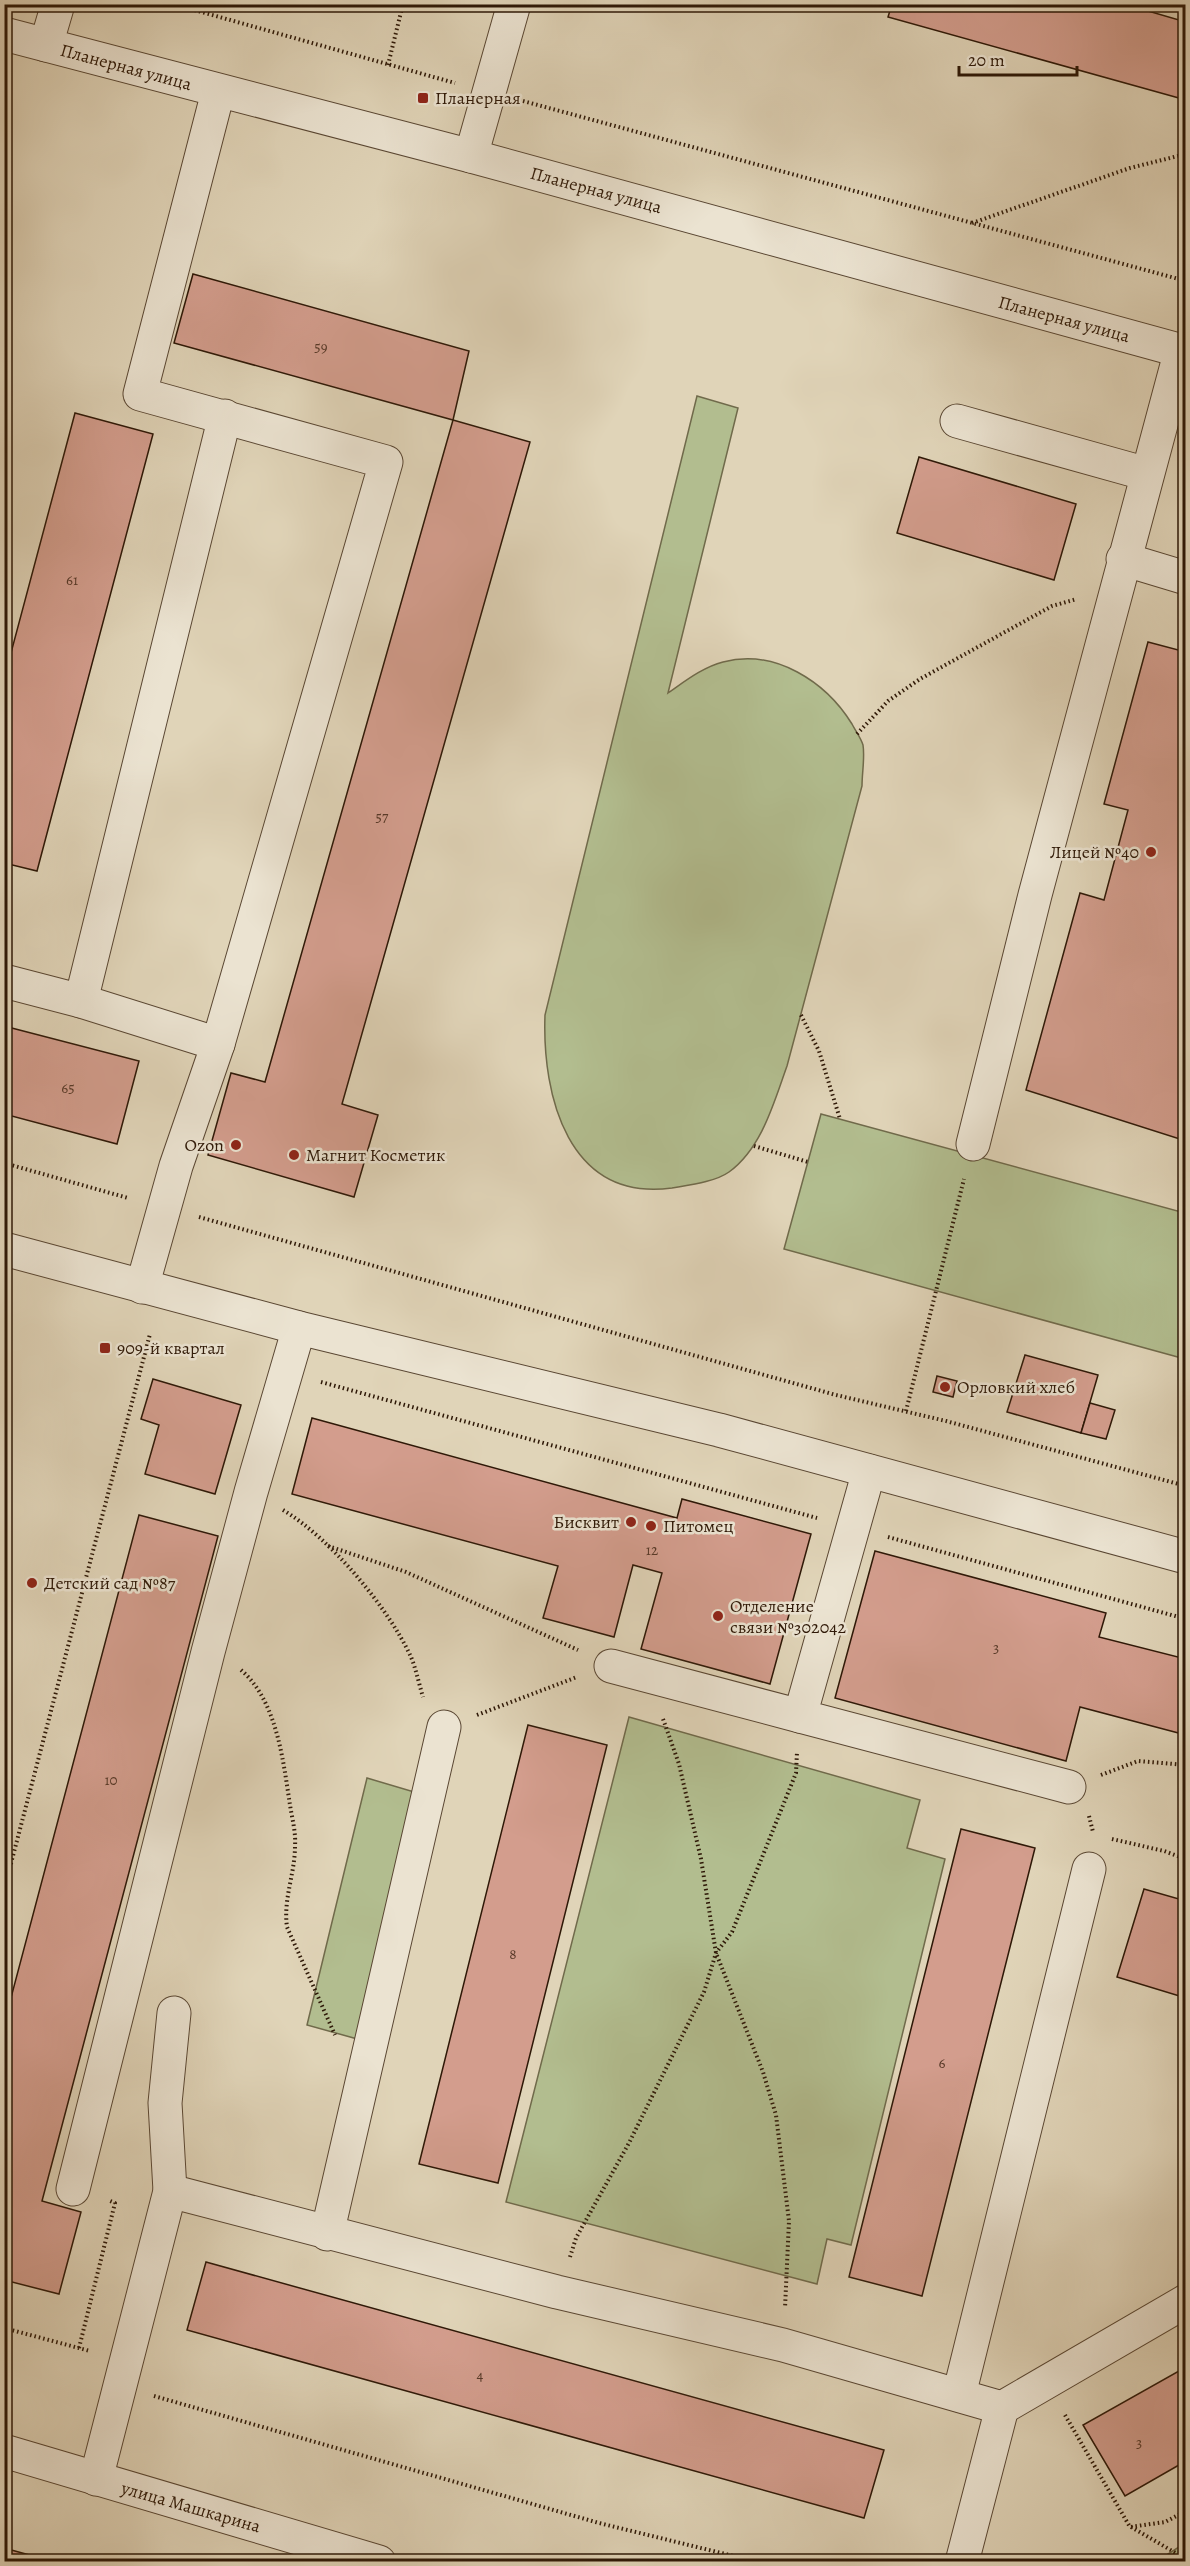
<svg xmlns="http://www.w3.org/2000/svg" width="1190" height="2566" font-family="Alegreya,serif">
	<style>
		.green { fill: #b2bd8f; stroke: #706a4b; stroke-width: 1.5 }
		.building { fill: #d39d8d; stroke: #2e1807; stroke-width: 1.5 }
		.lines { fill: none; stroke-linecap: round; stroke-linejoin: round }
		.minor-casing { stroke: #5a4733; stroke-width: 35 }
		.path { stroke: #2e1807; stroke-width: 4; stroke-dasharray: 1.5 3; stroke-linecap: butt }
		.minor { stroke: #ebe3d1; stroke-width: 33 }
		.poi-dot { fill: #8f2418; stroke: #ebe3d1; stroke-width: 2 }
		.labels { text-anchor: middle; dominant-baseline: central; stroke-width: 5; stroke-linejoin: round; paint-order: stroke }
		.number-label { font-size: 15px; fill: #573928 }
		.street-label { font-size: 18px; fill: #2e1807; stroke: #ebe3d1 }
		.poi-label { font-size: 18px; fill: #2e1807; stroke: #ebe3d1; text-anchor: start }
	</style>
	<rect width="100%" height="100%" fill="#e0d4b8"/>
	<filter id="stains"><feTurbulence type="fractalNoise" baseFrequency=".00333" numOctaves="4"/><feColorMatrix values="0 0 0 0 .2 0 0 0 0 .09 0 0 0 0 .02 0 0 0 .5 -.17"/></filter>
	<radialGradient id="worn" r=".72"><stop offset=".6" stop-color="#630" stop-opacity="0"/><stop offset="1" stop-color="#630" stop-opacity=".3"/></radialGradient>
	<g class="green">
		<path d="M697 396 738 408 668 693C684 682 703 667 723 662 775 648 826 682 852 724 855 730 861 738 863 745 865 757 862 773 862 786L787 1066C774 1102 762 1148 729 1172 715 1182 689 1185 672 1188 568 1202 542 1096 545 1015Z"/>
		<path d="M821 1114 1185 1213V1359L784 1249Z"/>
		<path d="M629 1717 920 1800 907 1848 945 1859 851 2245 827 2239 817 2284 506 2202Z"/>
		<path d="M367 1778 421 1794 361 2040 307 2025Z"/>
		<path d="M1185 2543V2561H1157Z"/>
	</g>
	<g class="building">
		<path d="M892 4H1124L1186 22V100L888 17Z"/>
		<path d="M193 274 469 351 453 420 174 343Z"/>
		<path d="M75 413 153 434 37 871 4 863V679Z"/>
		<path d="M453 420 530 442 342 1104 378 1115 354 1197 208 1155 231 1073 265 1082Z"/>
		<path d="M919 457 1076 504 1054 580 897 533Z"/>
		<path d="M1148 642 1186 652V1141L1026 1090 1080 893 1104 900 1128 810 1104 804Z"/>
		<path d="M4 1026 139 1061 117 1144 4 1114Z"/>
		<path d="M1025 1355 1098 1375 1081 1433 1007 1412Z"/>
		<path d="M937 1376 957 1381 953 1397 933 1392Z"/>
		<path d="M153 1379 241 1405 215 1494 145 1474 159 1425 141 1419Z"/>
		<path d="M1090 1403 1115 1410 1106 1439 1081 1433Z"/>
		<path d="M312 1418 677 1518 682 1499 811 1534 770 1684 641 1649 662 1573 633 1565 614 1637 543 1618 558 1566 292 1494Z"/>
		<path d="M139 1515 218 1536 42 2201 81 2212 59 2294 4 2280V2024Z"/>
		<path d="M875 1551 1106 1613 1099 1637 1186 1659V1735L1080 1707 1066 1761 835 1698Z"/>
		<path d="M528 1725 607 1745 498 2183 419 2164Z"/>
		<path d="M961 1829 1035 1848 922 2296 849 2277Z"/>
		<path d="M1144 1889 1186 1901V1998L1117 1977Z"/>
		<path d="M206 2262 884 2450 864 2518 187 2330Z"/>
		<path d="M1186 2367V2461L1125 2496 1083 2425Z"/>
		<path d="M4 2548 55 2562H4Z"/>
	</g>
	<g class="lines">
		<defs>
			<g id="minor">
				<path d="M4 34 471 156 1186 352"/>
				<path d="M46 45 58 4"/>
				<path d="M471 156 514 4"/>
				<path d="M957 421 1147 474"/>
				<path d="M1123 559 1186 578"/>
				<path d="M4 981 81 1001 218 1044"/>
				<path d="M81 1001 225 416"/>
				<path d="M973 1144 1035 895 1181 350"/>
				<path d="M4 1249 299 1328 719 1430 1186 1557"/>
				<path d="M142 1287 176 1166 218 1044 386 462 140 394 218 92"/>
				<path d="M869 1471 800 1716 1069 1787"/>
				<path d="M611 1666 800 1716"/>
				<path d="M73 2189 208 1652 251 1492 299 1328"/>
				<path d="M170 2191 557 2292 783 2345 1002 2408 1186 2301"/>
				<path d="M327 2234 444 1727"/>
				<path d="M959 2395 1089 1869"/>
				<path d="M4 2451 379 2562"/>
				<path d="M96 2479 170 2191 165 2103 174 2013"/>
				<path d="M962 2562 1002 2408"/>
			</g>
		</defs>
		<use href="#minor" class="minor-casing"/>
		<g class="path">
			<path d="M173 4 455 83"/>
			<path d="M388 65 403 4"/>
			<path d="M523 101 1186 281"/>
			<path d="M972 223 1130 168 1186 154"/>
			<path d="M857 734 888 701 920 679 1052 606 1077 599"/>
			<path d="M801 1015 819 1051 840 1119"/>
			<path d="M754 1146 808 1162"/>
			<path d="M4 1163 128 1198"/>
			<path d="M199 1217 836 1395 946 1421 1186 1486"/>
			<path d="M321 1382 817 1518"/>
			<path d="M906 1411 964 1179"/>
			<path d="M283 1510C330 1538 388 1607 411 1657 416 1669 419 1684 423 1697"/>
			<path d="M888 1537 1186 1619"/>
			<path d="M328 1546 406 1572 578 1650"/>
			<path d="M241 1670C277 1701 283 1760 290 1805 292 1818 296 1832 295 1846 295 1874 283 1899 287 1927L335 2035"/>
			<path d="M477 1715 577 1677"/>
			<path d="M663 1719 679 1764 701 1859 716 1953 763 2072 776 2115 789 2221 785 2308"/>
			<path d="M1101 1775 1138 1761 1186 1765"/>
			<path d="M1089 1816 1093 1832"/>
			<path d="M1112 1839 1164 1851 1186 1859"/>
			<path d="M4 1890 150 1334"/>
			<path d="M570 2257 576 2238 629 2143 704 1992 716 1953 732 1932 796 1773 797 1752"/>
			<path d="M4 2328 90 2351"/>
			<path d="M79 2348 115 2203 108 2200"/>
			<path d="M154 2396 599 2523 758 2562"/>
			<path d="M1065 2415 1130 2527 1165 2522 1186 2511"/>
			<path d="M1131 2527 1186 2559"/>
		</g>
		<use href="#minor" class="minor"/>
	</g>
	<g class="poi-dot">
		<rect x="417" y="92" width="12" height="12" rx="3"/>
		<circle cx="1151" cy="852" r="6"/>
		<circle cx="236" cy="1145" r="6"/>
		<circle cx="294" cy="1155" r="6"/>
		<rect x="99" y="1342" width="12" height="12" rx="3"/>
		<circle cx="945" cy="1387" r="6"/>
		<circle cx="631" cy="1522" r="6"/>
		<circle cx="651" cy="1526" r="6"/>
		<circle cx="32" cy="1583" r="6"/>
		<circle cx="718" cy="1616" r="6"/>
	</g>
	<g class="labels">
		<g class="number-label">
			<text x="321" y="347">59</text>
			<text x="72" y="580">61</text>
			<text x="382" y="817">57</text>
			<text x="68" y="1088">65</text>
			<text x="652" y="1550">12</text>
			<text x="996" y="1648">3</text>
			<text x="111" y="1780">10</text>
			<text x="513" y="1954">8</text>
			<text x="942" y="2063">6</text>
			<text x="480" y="2375">4</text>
			<text x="1139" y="2443">3</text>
		</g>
		<g class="street-label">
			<text transform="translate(126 67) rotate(15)">Планерная улица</text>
			<text transform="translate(596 190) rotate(15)">Планерная улица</text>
			<text transform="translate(1064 319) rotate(15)">Планерная улица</text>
			<text transform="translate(191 2507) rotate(16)">улица Машкарина</text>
		</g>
		<g class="poi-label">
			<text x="435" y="98">Планерная</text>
			<text x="1139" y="852" text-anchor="end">Лицей №40</text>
			<text x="224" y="1145" text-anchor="end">Ozon</text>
			<text x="306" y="1155">Магнит Косметик</text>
			<text x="117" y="1348">909-й квартал</text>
			<text x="957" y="1387">Орловкий хлеб</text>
			<text x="619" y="1522" text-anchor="end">Бисквит</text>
			<text x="663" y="1526">Питомец</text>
			<text x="44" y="1583">Детский сад №87</text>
			<text x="730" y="1606">Отделение<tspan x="730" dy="21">связи №302042</tspan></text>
		</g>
	</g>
	<rect width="1190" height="2566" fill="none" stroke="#e0d4b8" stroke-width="24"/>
	<rect x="6" y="6" width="1178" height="2554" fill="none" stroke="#2e1807" stroke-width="3"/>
	<rect x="12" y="12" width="1166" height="2542" fill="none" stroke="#2e1807" stroke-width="1.5"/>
	<path d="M959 66v9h118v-9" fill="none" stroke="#2e1807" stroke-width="3"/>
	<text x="968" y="66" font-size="18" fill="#2e1807" stroke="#ebe3d1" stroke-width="4.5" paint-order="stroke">20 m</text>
	<rect width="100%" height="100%" filter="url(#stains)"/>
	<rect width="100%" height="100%" fill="url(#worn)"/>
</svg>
